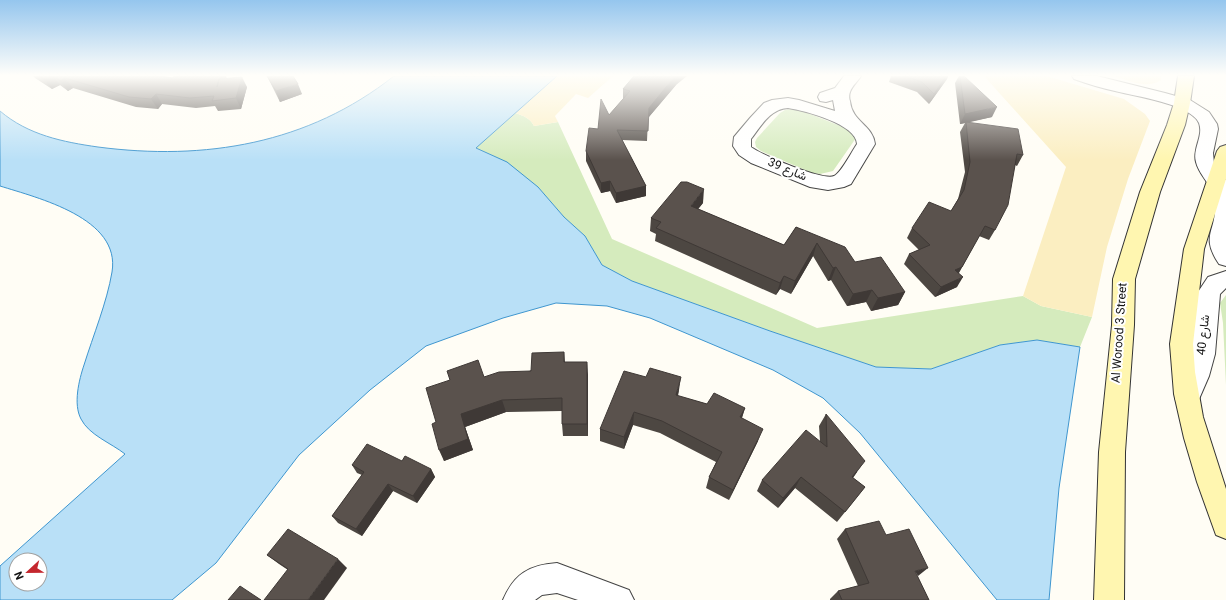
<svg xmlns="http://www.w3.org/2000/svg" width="1226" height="600" font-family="Georgia,Vazirmatn,serif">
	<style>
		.green { fill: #d5ebbd }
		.sand { fill: #fbeec1 }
		.water { fill: #b9e0f7; stroke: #3f96cf; fill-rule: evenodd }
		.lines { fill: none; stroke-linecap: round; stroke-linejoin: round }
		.street-casing { stroke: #444; stroke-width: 2 }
		.secondary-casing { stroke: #333; stroke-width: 2 }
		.street { fill: #fff; fill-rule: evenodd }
		.secondary { fill: #fff6b0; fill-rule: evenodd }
		.wall { fill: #4d4742 }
		.shaded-wall { fill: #3f3936 }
		.building { fill: #5a524d; stroke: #3f3936 }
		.labels { text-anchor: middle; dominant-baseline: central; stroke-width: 4; stroke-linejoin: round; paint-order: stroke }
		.street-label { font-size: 12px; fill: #111; stroke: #fff }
	</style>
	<rect width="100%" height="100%" fill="#fffdf5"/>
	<g class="green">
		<path d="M792 109 800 110 848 129 856 138 833 171 820 174 812 173 761 151 756 147 755 142 757 138 780 113 785 110Z"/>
		<path d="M515 113C524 116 530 118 534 126L558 122 612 239 817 328 1023 296 1041 306 1092 317 1080 347 1037 340 1000 345 931 369 876 367 770 331 632 281 602 265 585 236 564 217 538 187 475 148Z"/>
		<path d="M1226 295V385L1223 323 1220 303Z"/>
	</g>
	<g class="sand">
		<path d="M557 76H613L588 98 576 94 555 116 558 122 534 126C530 118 524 116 515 113Z"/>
		<path d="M984 76H1047L1124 99 1145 114 1150 121 1128 179 1107 247 1092 317 1041 306 1023 296 1066 167Z"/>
		<path d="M1113 76H1161V80C1147 90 1128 80 1113 76Z"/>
	</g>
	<path class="water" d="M394 76H557L476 148 507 162 538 187 564 217 585 236 602 265 632 281 770 331 876 367 931 369 1000 345 1037 340 1080 347 1059 488 1049 600H997L860 433 823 398 773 370 650 318 607 306 556 303 503 318 426 346 370 390 299 455 216 563 172 600H0V566L125 454C111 443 89 435 81 419 73 404 79 380 84 365 93 336 107 302 112 272 121 218 38 198 0 186V111C28 135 63 142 98 147 205 161 308 144 394 76ZM16 560H40V584H16Z"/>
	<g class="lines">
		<defs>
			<g id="street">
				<path d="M844 76H861C858 81 852 86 850 92 849 94 849 99 850 101 852 122 873 125 875 144L851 184 844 187 828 190 810 187 751 163 739 155 733 146 734 137 750 118 764 103 772 100 788 98 799 100 835 111 833 100 826 102 820 101 818 97 820 93 835 88ZM788 108C806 111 856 124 857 144 852 151 841 173 834 176 823 181 762 155 751 147V139C761 126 770 109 788 108Z"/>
				<path d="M1072 76H1097L1165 93 1190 100 1209 112 1217 124 1218 129 1213 153 1214 163 1226 180V266L1219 264C1200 236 1216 232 1215 206 1214 184 1200 178 1196 162 1192 149 1204 136 1199 123 1191 104 1134 96 1115 91 1101 88 1088 84 1074 79Z"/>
				<path d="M1226 271V288L1220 294 1215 354 1209 376 1196 406 1187 409 1178 406 1175 398 1185 376 1191 354 1198 292 1208 277Z"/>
				<path d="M557 563 629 590 634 600H578L557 593 542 595 535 600H503C514 574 529 565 557 563Z"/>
			</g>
			<g id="secondary">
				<path d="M1178 76H1194L1190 103 1185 125 1160 192 1135 279 1134 325 1125 452 1124 600H1094L1099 452 1112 325 1113 279 1140 192 1167 125 1174 103Z"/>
				<path d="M1226 145V179L1204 249 1193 344 1195 372 1203 417 1226 489V539L1216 535 1197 482 1184 438 1174 394 1170 344 1184 249 1217 151 1220 147Z"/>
			</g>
		</defs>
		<use href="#street" class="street-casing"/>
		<use href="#secondary" class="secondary-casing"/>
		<use href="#street" class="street"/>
		<use href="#secondary" class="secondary"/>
	</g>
	<g class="wall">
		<path d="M33 76H160L173 78H227L247 87 241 109 218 111 215 106 196 108 162 104 158 109 136 107 73 88 68 91 60 85 52 89 35 78Z"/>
		<path d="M267 76 302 94 280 102Z"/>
		<path d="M891 76H948L947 79 929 104 917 92 889 82Z"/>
		<path d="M959 76H964L992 117 968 122 1023 155 1017 166 1015 165 995 230 989 240 979 236 959 273 957 287 935 297 904 264 909 254 919 250 907 238 912 228 951 211 958 199 965 172 960 132 965 123 960 124 955 83Z"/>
		<path d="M676 85 648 118 647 141 622 140 646 186V196L616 203 610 191 601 193 586 161V151L598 129 623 99V89Z"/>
		<path d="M703 203 698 209 784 245 796 227 905 292 898 305 871 311 866 302 847 306 831 280 828 281 813 256 791 294 780 289 776 295 655 241 656 234 650 231 651 218Z"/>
		<path d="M564 352 565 362 588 375V436H563L562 424V411L506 412 465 427 473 450 444 461 436 422Z"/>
		<path d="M679 390 678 396 707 404 745 408 742 418 758 441 729 500 706 488 709 477 716 462 660 433 633 425 624 449 600 441V429Z"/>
		<path d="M826 414 857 472 853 478 865 487 837 522 795 488 778 508 757 491 762 480 820 441 819 426Z"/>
		<path d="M352 465 431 469 435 477 417 503 393 491 362 536 338 523 332 516 362 475 357 473Z"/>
		<path d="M845 529 886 535 917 576 929 600H830V599L838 591 858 586 837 539Z"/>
		<path d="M267 555 347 568 288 570 279 564Z"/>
	</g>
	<g class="shaded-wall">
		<path d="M50 76H53L60 85 52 89 44 79Z"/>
		<path d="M220 76H226L227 79 217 87Z"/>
		<path d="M675 76H687L676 85 648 118 649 108Z"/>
		<path d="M946 76H948L947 79 929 104 934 94Z"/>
		<path d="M242 77 247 87 241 109 236 98Z"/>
		<path d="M65 78 73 88 68 91 60 81Z"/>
		<path d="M298 84 302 94 280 102 276 91Z"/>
		<path d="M156 94 162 104 158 109 151 99Z"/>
		<path d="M997 107 992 117 966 123V122L965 123 960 124 965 114Z"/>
		<path d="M610 181V191L601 193V183Z"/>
		<path d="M646 186V196L616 203V193Z"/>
		<path d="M704 189 703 203 690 219 691 206Z"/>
		<path d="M817 243 813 256 791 294 795 281Z"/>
		<path d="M836 267 831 280 828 281 833 268Z"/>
		<path d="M962 267 956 277 955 270Z"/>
		<path d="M784 276 780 289 776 295 780 283Z"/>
		<path d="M963 277 957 287 935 297 941 287Z"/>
		<path d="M872 290 866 302 847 306 853 294Z"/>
		<path d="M905 292 898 305 871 311 878 298Z"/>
		<path d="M587 362 588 375V436L587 424Z"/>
		<path d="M681 377 679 390 674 408 676 395Z"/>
		<path d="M502 400 506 412 465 427 473 450 444 461 439 450 461 414Z"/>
		<path d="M745 408 741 420 740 417Z"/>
		<path d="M634 412 633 425 624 449V437Z"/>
		<path d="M763 429 758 441 729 500 733 490Z"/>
		<path d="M865 461 857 472 845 488 852 477Z"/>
		<path d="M431 469 435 477 417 503 413 496Z"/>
		<path d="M801 477 795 488 778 508 783 498Z"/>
		<path d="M388 484 393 491 362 536 356 529Z"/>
		<path d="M338 559 347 568 324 600H308Z"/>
		<path d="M928 568 918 576 915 571Z"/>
	</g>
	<g class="building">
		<path d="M39 76H50L44 79Z"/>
		<path d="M54 76H160L173 78 174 76H220L217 87 219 79 242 77 236 98 212 101 214 96 190 98 156 94 151 99 129 97 65 78 60 81Z"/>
		<path d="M267 76H293L298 84 276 91Z"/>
		<path d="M634 76H675L649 108 648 131 617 130 646 186 616 193 610 181 601 183 586 151 589 128 598 129 601 99 609 115 630 91 623 89Z"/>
		<path d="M905 76H946L934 94 922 82Z"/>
		<path d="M960 76H964L997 107 965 114Z"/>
		<path d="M966 122 1018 129 1023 155 1017 154 1008 205 995 230 985 226 962 267 955 270 963 277 941 287 909 254 930 245 912 228 929 202 951 211 964 190 970 162Z"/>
		<path d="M681 182H687L704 189 691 206 784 245 796 227 845 247 855 262 881 257 905 292 878 298 872 290 853 294 836 267 833 268 817 243 795 281 784 276 780 283 656 228 661 222 651 218Z"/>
		<path d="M564 352V362H587V424H562V398L502 400 461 414 468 439 439 450 432 424 436 422 426 388 450 380 447 371 478 360 484 377 499 372 531 371 532 353Z"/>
		<path d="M650 368 681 377 676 395 707 404 714 393 745 408 740 417 763 429 733 490 709 477 722 452 662 421 634 412 624 437 600 429 624 371 646 377Z"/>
		<path d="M826 414 865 461 852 477 865 487 845 512 801 477 783 498 762 480 806 430 827 447Z"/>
		<path d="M367 444 402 461 405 456 431 469 413 496 388 484 356 529 332 516 364 472 352 465Z"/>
		<path d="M879 521 886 535 909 529 928 568 915 571 929 600H842L838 591 869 583 845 529Z"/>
		<path d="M288 529 338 559 308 600H264L288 569 267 555Z"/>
		<path d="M240 586 261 600H228Z"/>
	</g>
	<linearGradient id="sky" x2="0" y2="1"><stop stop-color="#95c6ee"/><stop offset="0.47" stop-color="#fffefa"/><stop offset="1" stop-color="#fffefa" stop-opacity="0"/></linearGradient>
	<rect width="1226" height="160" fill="url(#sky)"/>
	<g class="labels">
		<g class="street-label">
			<text transform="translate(787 170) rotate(23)">شارع 39</text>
			<text transform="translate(1120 333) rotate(-86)">Al Worood 3 Street</text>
			<text transform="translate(1204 335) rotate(-84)">شارع 40</text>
		</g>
	</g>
	<g transform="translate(28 572) rotate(248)"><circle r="19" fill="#ffffff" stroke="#a0a0a0"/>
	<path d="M0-3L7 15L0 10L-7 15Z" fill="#c4262e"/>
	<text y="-6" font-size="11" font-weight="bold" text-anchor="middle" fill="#111111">N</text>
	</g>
</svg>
